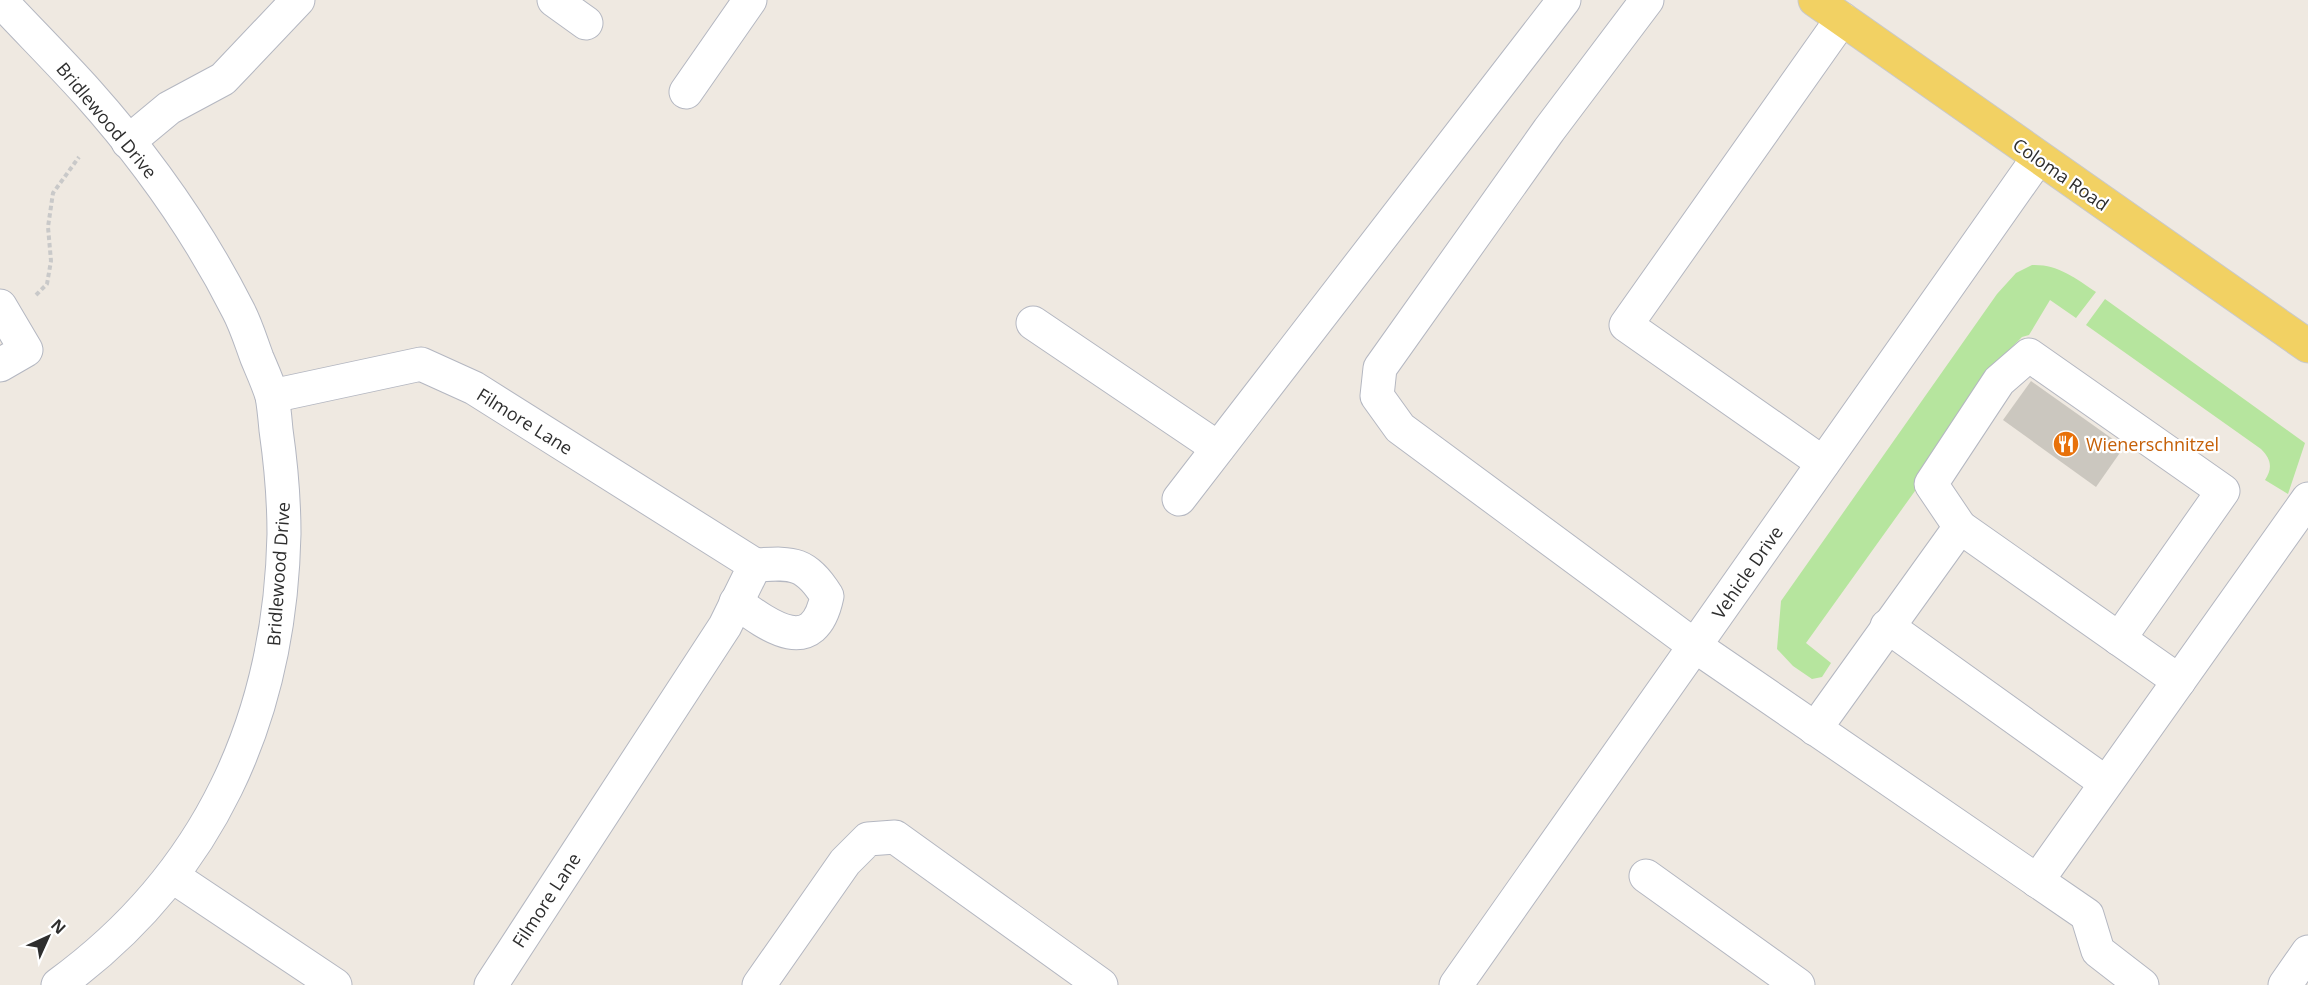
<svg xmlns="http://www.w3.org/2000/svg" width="2308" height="985" font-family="'Open Sans',sans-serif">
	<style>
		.grass { fill: #b6e59e }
		.building { fill: #cbc7bf }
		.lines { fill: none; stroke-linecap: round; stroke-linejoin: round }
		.minor-casing { stroke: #b4b7c1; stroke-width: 35 }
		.major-casing { stroke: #c9c9c9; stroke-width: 35 }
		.path { stroke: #c9c9c9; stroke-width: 4; stroke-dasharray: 4.5 3; stroke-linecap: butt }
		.minor { stroke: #fff; stroke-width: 33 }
		.major { stroke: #f2d163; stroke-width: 33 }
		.labels { text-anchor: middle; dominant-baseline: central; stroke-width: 4.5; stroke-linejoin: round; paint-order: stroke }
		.street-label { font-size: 18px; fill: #2e2e2e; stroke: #fff }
		.food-label { font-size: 18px; fill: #c56008; stroke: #fff; text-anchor: start }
	</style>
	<rect width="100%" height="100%" fill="#efe9e1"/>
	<g class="grass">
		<path d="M2032 265C2058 264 2075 278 2096 292L2076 318 2050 300 2029 335 2022 337 2011 348 1935 454 1920 484 1806 643 1831 663 1822 677 1812 679 1793 666 1777 649 1781 601 1997 294 2016 273Z"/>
		<path d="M2105 299 2305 443 2288 494 2265 480C2273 468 2271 459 2261 449L2086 325Z"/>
	</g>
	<path class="building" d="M2031 381 2124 447 2096 487 2003 420Z"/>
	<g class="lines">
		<defs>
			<g id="minor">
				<path d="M0 0C29 31 59 61 87 92 146 158 198 231 238 310 246 325 251 342 257 358 262 370 268 383 272 396 274 407 275 419 276 430 281 465 284 498 284 534 280 719 209 875 58 985"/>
				<path d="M554 0 586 23"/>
				<path d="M1647 0 1549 130 1380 368 1377 396 1400 428 1695 646 2087 915 2098 951 2142 985"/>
				<path d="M686 92 750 0"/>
				<path d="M128 142 169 108 223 79 298 0"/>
				<path d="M0 306 26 350 0 365"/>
				<path d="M1033 323 1218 448"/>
				<path d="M272 396 421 364 474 388 755 565 725 626 491 985"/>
				<path d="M1823 463 1626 325 1842 19"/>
				<path d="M1179 499 1564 0"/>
				<path d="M1960 527 1931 484 1999 381 2029 355 2223 491 2119 639"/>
				<path d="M736 602C770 627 814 659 827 596 805 561 792 563 755 565"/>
				<path d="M1887 626 2106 783"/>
				<path d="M1815 729 1960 527 2179 681"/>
				<path d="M172 876 335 985"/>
				<path d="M1646 876 1798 985"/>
				<path d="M2037 881 2308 499"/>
				<path d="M759 985 845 862 868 839 895 837 1101 985"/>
				<path d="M1456 985 2038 158"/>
				<path d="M2285 985 2308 952"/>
			</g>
			<path id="major" d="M1815 0 2308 346"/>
		</defs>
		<use href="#minor" class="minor-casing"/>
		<use href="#major" class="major-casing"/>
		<path class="path" d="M36 295 47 284 51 261 48 227 53 193 79 157"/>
		<use href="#minor" class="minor"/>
		<use href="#major" class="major"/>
	</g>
	<defs>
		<symbol id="restaurant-disc" viewBox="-11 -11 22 22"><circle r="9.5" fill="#e8710a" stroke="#fff"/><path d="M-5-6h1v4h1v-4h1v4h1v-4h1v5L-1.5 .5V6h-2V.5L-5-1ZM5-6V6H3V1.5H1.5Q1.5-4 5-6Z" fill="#fff"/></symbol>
	</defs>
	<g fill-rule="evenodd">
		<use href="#restaurant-disc" x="2051" y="429" width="30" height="30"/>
	</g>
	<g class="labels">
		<g class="street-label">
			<text transform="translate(107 120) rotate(50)">Bridlewood Drive</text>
			<text transform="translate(2061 174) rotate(35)">Coloma Road</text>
			<text transform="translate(525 421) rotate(32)">Filmore Lane</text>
			<text transform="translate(1747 572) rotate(-55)">Vehicle Drive</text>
			<text transform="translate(278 574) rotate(-86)">Bridlewood Drive</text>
			<text transform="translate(546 900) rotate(-57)">Filmore Lane</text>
		</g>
		<g class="food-label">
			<text x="2086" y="444">Wienerschnitzel</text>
		</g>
	</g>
	<g transform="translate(48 937) rotate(45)" stroke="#ffffff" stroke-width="4.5" paint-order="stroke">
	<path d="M0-4.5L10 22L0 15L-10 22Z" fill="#2e2e2e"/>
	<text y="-9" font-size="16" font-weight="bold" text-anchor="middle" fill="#2e2e2e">N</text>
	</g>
</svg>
